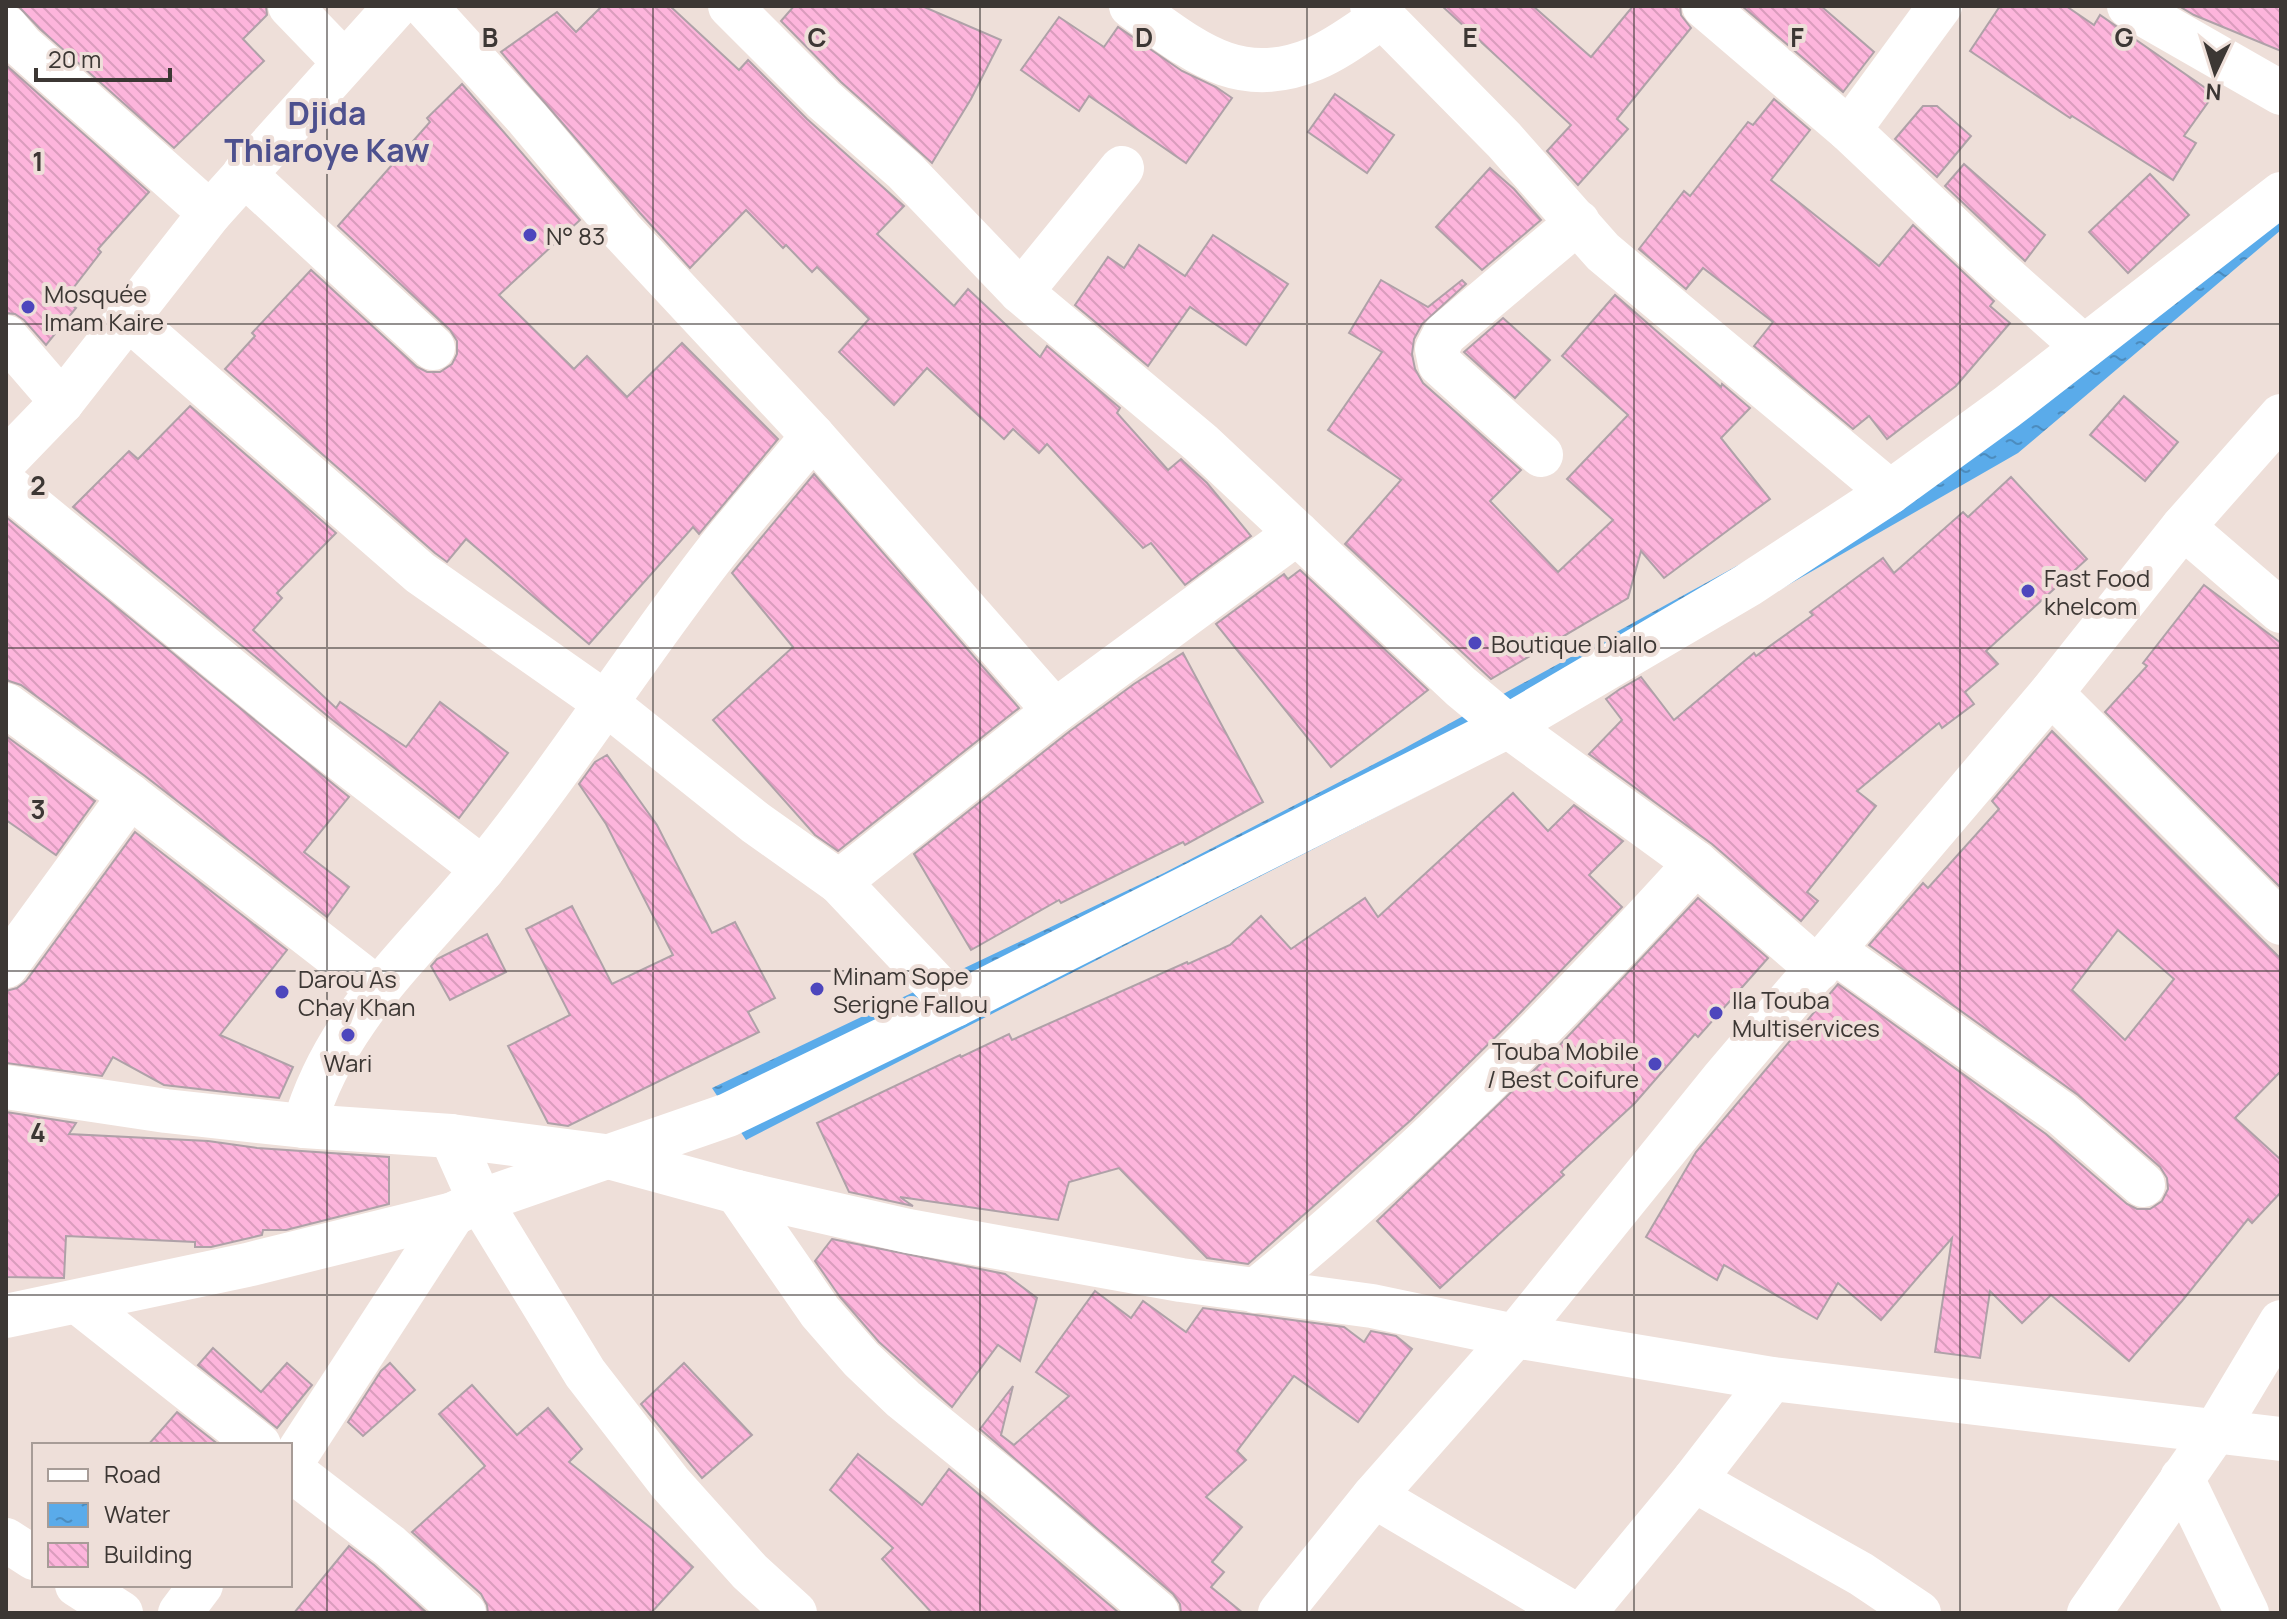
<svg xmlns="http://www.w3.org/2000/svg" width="2287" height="1619" font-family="Manrope,sans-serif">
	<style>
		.water { fill: url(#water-ripples) }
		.building { fill: url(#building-back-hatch); stroke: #afa1a8; stroke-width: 2; fill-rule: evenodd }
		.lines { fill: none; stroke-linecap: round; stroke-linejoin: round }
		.minor { stroke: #fff; stroke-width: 44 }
		.grid { fill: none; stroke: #3c3734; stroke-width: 2; stroke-opacity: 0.55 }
		.poi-dot { fill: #4d46bd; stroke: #eedfd9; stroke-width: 3 }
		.labels { text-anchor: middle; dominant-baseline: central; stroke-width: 8; stroke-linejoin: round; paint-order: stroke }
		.poi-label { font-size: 24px; fill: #3c3734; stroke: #eedfd9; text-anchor: start }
		.district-label { font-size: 32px; font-weight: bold; fill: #4d508e; stroke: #eedfd9 }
		.grid-label { font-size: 26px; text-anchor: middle; font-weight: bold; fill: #3c3734; stroke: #eedfd9; stroke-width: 8; stroke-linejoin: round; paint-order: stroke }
	</style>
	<defs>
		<pattern id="water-ripples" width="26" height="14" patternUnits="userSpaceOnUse" patternTransform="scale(2)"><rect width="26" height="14" fill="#5aabea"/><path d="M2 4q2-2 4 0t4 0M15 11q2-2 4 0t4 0" fill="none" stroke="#4c8cbe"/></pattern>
		<pattern id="building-back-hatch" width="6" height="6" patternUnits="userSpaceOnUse" patternTransform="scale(2)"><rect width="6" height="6" fill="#fdb5dc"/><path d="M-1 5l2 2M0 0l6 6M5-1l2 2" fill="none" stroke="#da9cbd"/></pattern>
	</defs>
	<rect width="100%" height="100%" fill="#eedfd9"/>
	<path class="water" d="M2281 175V230L2018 453 1454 777 746 1140 712 1088 1164 873 1403 749 1755 556 2046 365Z"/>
	<g class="building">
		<path d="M18 6H266L267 15 243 39 264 61 174 148 40 29Z"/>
		<path d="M602 6H670L739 70 748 60 807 119 904 206 877 234 954 306 968 289 1040 357 1047 346 1120 408 1117 413 1168 470 1181 459 1184 462 1207 483 1251 536 1185 585 1151 543 1143 548 1047 444 1039 453 1013 429 1004 439 927 368 894 405 839 352 869 319 817 267 812 272 786 245 783 248 746 210 690 268 640 213 501 52 557 12 576 32Z"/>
		<path d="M794 6H922L1001 40 971 99 932 163 841 82 781 21Z"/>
		<path d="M1442 6H1533L1591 57 1633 6H1680L1681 15 1691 28 1617 119 1628 129 1578 185 1547 151 1571 125Z"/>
		<path d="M1742 6H1821L1874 52 1843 92Z"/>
		<path d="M2000 6H2066L2094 25 2100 15 2214 94 2184 136 2196 143 2173 180 2072 116 2070 118 1970 51Z"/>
		<path d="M2179 6H2281V51L2194 15Z"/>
		<path d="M1059 17 1104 47 1118 27 1182 71 1216 87 1232 98 1186 163 1089 96 1079 111 1021 70Z"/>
		<path d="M6 65 149 192 98 249 101 252 64 300 76 308 46 345 24 320 15 314 6 313Z"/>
		<path d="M462 84 580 220 499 295 574 369 587 356 627 397 682 343 778 439 699 534 693 527 589 644 466 539 447 562 435 553 225 369 255 336 252 333 311 270 417 367 427 372H440L452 364 457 354V341L450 330 338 226 430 122 427 118Z"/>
		<path d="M1335 94 1394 135 1367 173 1308 132Z"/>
		<path d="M1774 99 1810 130 1771 180 1879 266 1913 225 1994 301 1990 306 2010 323 1956 386 1887 439 1869 416 1853 429 1754 346 1773 322 1703 268 1686 289 1639 249 1684 191 1690 196 1748 122 1753 125Z"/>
		<path d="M1923 106H1937L1971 136 1937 177 1895 139Z"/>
		<path d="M1964 164 2045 235 2025 261 1945 186Z"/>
		<path d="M1490 168 1514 189 1541 220 1482 270 1436 227Z"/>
		<path d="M2150 174 2189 215 2128 273 2089 232Z"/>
		<path d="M1213 235 1288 284 1246 345 1190 307 1148 366 1075 305 1108 257 1124 268 1139 245 1185 276Z"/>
		<path d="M1381 280 1428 307 1462 280 1466 284 1422 324 1414 339 1412 354 1415 369 1423 383 1521 470 1490 501 1558 572 1613 520 1567 479 1628 415 1562 356 1615 295 1721 387 1722 384 1750 408 1721 438 1770 499 1664 578 1641 551 1628 598 1491 679 1345 544 1401 480 1328 430 1382 352 1349 333Z"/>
		<path d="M1503 318 1550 360 1515 398 1464 352Z"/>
		<path d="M2124 396 2178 442 2145 481 2090 435Z"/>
		<path d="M190 406 336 533 277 593 282 598 253 630 336 708 340 702 406 747 440 702 508 753 459 818 330 718 73 507 129 451 138 459Z"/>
		<path d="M814 474 1019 708 838 851 815 835 713 720 793 647 732 573Z"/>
		<path d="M2011 477 2087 559 1986 651 1998 664 1965 692 1974 704 1942 728 1939 723 1857 791 1876 806 1807 892 1818 901 1801 921 1712 844 1589 754 1622 720 1606 699 1620 689 1641 677 1674 720 1754 653 1756 656 1813 615 1810 612 1883 558 1894 573 1963 512 1968 517Z"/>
		<path d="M6 517 349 797 304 852 349 887 327 917 145 776 21 685 6 680Z"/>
		<path d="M1300 570 1428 690 1331 767 1216 624 1284 574 1288 579Z"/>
		<path d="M2204 585 2281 643V888L2105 712 2147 666 2143 663Z"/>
		<path d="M1183 653 1263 802 1185 845 1183 842 1061 903 1059 900 971 950 914 854 1070 731 1134 684Z"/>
		<path d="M2052 731 2281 959V1071L2235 1118 2281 1160V1192L2252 1223 2248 1219 2182 1301 2129 1361 2051 1295 2022 1323 1990 1291 1980 1358 1935 1352 1952 1238 1881 1320 1838 1283 1817 1319 1724 1265 1717 1280 1646 1237 1696 1152 1838 984 2046 1134 2127 1204 2137 1209H2150L2162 1201 2168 1189 2167 1178 2160 1167 2078 1095 1869 945 1923 883 1928 888 1999 809 1992 801ZM2118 930 2174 979 2125 1040 2072 990Z"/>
		<path d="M6 736 95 801 56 855 6 820Z"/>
		<path d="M607 755 657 825 712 933 735 922 775 998 748 1012 759 1032 568 1126 548 1123 508 1046 570 1015 526 929 572 906 612 984 673 955 606 824 579 784 595 762Z"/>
		<path d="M1513 793 1548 831 1574 805 1623 841 1589 875 1622 907 1520 1013 1411 1120 1248 1264 1207 1258 1119 1168 1069 1182 1058 1220 900 1197 913 1206 849 1192 817 1123 960 1055 961 1057 1009 1034 1012 1040 1187 962 1188 964 1230 945 1261 916 1291 949 1365 898 1378 917Z"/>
		<path d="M135 832 287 950 220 1035 293 1067 279 1098 164 1085 113 1057 102 1076 6 1063V991L17 988 26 981Z"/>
		<path d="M1698 898 1768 958 1698 1037 1695 1034 1635 1103 1561 1172 1564 1175 1440 1288 1377 1221 1556 1049Z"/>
		<path d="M487 934 506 972 450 1000 431 966 437 959Z"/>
		<path d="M6 1112 76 1123 69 1134 208 1141 257 1148 389 1157V1204L286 1230H263L262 1235 211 1247H195V1242L66 1236 64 1278 6 1277Z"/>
		<path d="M832 1239 1005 1274 1037 1298 1020 1361 998 1345 952 1407 879 1342 840 1297 815 1261Z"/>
		<path d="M1095 1291 1131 1318 1143 1301 1186 1332 1203 1308 1344 1327 1364 1342 1371 1331 1396 1336 1412 1349 1358 1422 1294 1376 1237 1451 1246 1460 1206 1497 1242 1527 1212 1562 1224 1572 1211 1587 1243 1613H1181L1180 1604 1173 1594 980 1429 1013 1386 1001 1435 1014 1445 1069 1396 1036 1372Z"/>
		<path d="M213 1348 261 1392 287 1363 312 1385 277 1428 198 1365Z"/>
		<path d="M390 1363 415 1390 363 1436 348 1422 381 1371Z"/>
		<path d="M684 1363 752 1435 702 1478 641 1404Z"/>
		<path d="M472 1385 517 1435 548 1408 582 1449 569 1462 652 1529 693 1567 651 1613H488L487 1605 481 1594 412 1532 485 1466 439 1414Z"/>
		<path d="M177 1412 219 1445H148Z"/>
		<path d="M858 1454 922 1505 949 1469 1119 1613H932L882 1559 893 1548 830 1490Z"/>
		<path d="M349 1546 374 1565 427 1613H294Z"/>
	</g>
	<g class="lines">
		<g class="minor">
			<path d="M290 6 344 62"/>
			<path d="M425 6 527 118 621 230 813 436 1055 711"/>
			<path d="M730 6 824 100 905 171 1021 292 1201 443 1461 687 1508 726 1696 863 1818 969"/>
			<path d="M1131 6C1192 49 1237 91 1314 59 1338 49 1361 31 1382 17"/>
			<path d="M1372 6 1504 140 1603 252 1890 492"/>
			<path d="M1704 6 1849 130 1995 268 2084 347"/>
			<path d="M2129 6 2281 93"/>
			<path d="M6 27 22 46 210 213"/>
			<path d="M1849 130 1940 6"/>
			<path d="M244 174 433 348"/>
			<path d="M1021 292 1122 168"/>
			<path d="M129 319 420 573 607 704 756 823 839 882 955 1005"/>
			<path d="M6 337 62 402"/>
			<path d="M1541 455 1440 364 1437 349 1444 335 1578 222"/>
			<path d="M6 460 62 402 210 213 396 6"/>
			<path d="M6 485 314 738 483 869"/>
			<path d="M2183 527 2281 611"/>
			<path d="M2051 693 2281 923"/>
			<path d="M6 705 130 796 378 989"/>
			<path d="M839 882 1055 711 1297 533"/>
			<path d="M1834 951 2062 1114 2143 1185"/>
			<path d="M6 966 130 796"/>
			<path d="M6 1087 166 1111 304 1126 451 1136 605 1156 737 1192 908 1231 1181 1280 1372 1306 1515 1336 1772 1379 2281 1439"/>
			<path d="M304 1126C335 1018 414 953 482 870 565 768 635 656 716 552 747 513 781 475 813 436"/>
			<path d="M451 1136 480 1201 585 1373 670 1483 750 1572 795 1613"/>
			<path d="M737 1192 820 1312 861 1359 903 1399 1004 1481 1157 1613"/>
			<path d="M1255 1291C1415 1161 1558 1015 1696 863"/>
			<path d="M78 1302 259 1445"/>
			<path d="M6 1316 247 1265 453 1214 480 1201 728 1115 955 1005 1508 726 1748 585 1890 492 2007 407 2281 194"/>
			<path d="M290 1465 453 1214"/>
			<path d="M290 1469 390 1546 464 1613"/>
			<path d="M2182 1478 2247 1613"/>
			<path d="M1694 1480 1861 1574 1919 1613"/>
			<path d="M1374 1496 1572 1613"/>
			<path d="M6 1540 34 1558"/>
			<path d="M77 1585 121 1613"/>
			<path d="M180 1613 201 1585"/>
			<path d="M1280 1613 1374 1496 1515 1336 1722 1080 2051 693 2183 527 2281 416"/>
			<path d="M1584 1613 1694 1480 1772 1379"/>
			<path d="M2089 1613 2215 1432 2281 1322"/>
		</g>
	</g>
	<path class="grid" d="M327 6V1613M653 6V1613M980 6V1613M1307 6V1613M1634 6V1613M1960 6V1613M6 324H2281M6 648H2281M6 971H2281M6 1295H2281"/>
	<g class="poi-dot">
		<circle cx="530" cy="235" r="8"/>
		<circle cx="28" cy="307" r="8"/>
		<circle cx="2028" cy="591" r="8"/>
		<circle cx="1475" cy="643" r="8"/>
		<circle cx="817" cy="989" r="8"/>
		<circle cx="282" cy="992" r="8"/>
		<circle cx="1716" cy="1013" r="8"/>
		<circle cx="348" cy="1035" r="8"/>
		<circle cx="1655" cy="1064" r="8"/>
	</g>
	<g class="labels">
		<g class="poi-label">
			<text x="546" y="235">N° 83</text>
			<text x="44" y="293">Mosquée<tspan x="44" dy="28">Imam Kaire</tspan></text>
			<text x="2044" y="577">Fast Food<tspan x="2044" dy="28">khelcom</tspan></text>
			<text x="1491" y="643">Boutique Diallo</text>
			<text x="833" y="975">Minam Sope<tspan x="833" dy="28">Serigne Fallou</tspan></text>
			<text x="298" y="978">Darou As<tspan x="298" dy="28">Chay Khan</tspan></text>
			<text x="1732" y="999">Ila Touba<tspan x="1732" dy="28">Multiservices</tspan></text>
			<text x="1639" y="1050" text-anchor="end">Touba Mobile<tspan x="1639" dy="28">/ Best Coifure</tspan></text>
			<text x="348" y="1062" text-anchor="middle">Wari</text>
		</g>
		<g class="district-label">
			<text x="327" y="113">Djida<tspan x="327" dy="37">Thiaroye Kaw</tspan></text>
		</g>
	</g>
	<g class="grid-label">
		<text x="490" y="47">B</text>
		<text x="817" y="47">C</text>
		<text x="1144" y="47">D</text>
		<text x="1470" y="47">E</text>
		<text x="1797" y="47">F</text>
		<text x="2124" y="47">G</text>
		<text x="38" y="171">1</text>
		<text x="38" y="495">2</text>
		<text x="38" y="819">3</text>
		<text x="38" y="1142">4</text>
	</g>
	<rect width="2287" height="1619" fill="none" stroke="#3c3734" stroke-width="16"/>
	<rect x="32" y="1443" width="260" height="144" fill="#eedfd9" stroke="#a79c97" stroke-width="2"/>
	<rect x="48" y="1469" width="40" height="12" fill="#ffffff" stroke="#a79c97" stroke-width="2"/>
	<text x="104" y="1483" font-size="24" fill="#3c3734">Road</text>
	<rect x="48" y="1503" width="40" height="24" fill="url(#water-ripples)" stroke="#a79c97" stroke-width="2"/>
	<text x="104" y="1523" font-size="24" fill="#3c3734">Water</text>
	<rect x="48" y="1543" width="40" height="24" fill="url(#building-back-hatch)" stroke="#a79c97" stroke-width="2"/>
	<text x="104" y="1563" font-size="24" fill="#3c3734">Building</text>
	<g transform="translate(2215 72) rotate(184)" stroke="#eedfd9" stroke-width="6" paint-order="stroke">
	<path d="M0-6L14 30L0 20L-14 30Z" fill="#3c3734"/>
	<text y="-12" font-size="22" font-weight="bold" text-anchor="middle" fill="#3c3734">N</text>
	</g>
	<path d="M36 68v12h134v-12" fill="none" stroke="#3c3734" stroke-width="4"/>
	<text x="48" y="68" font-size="24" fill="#3c3734" stroke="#eedfd9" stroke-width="6" paint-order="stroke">20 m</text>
</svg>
